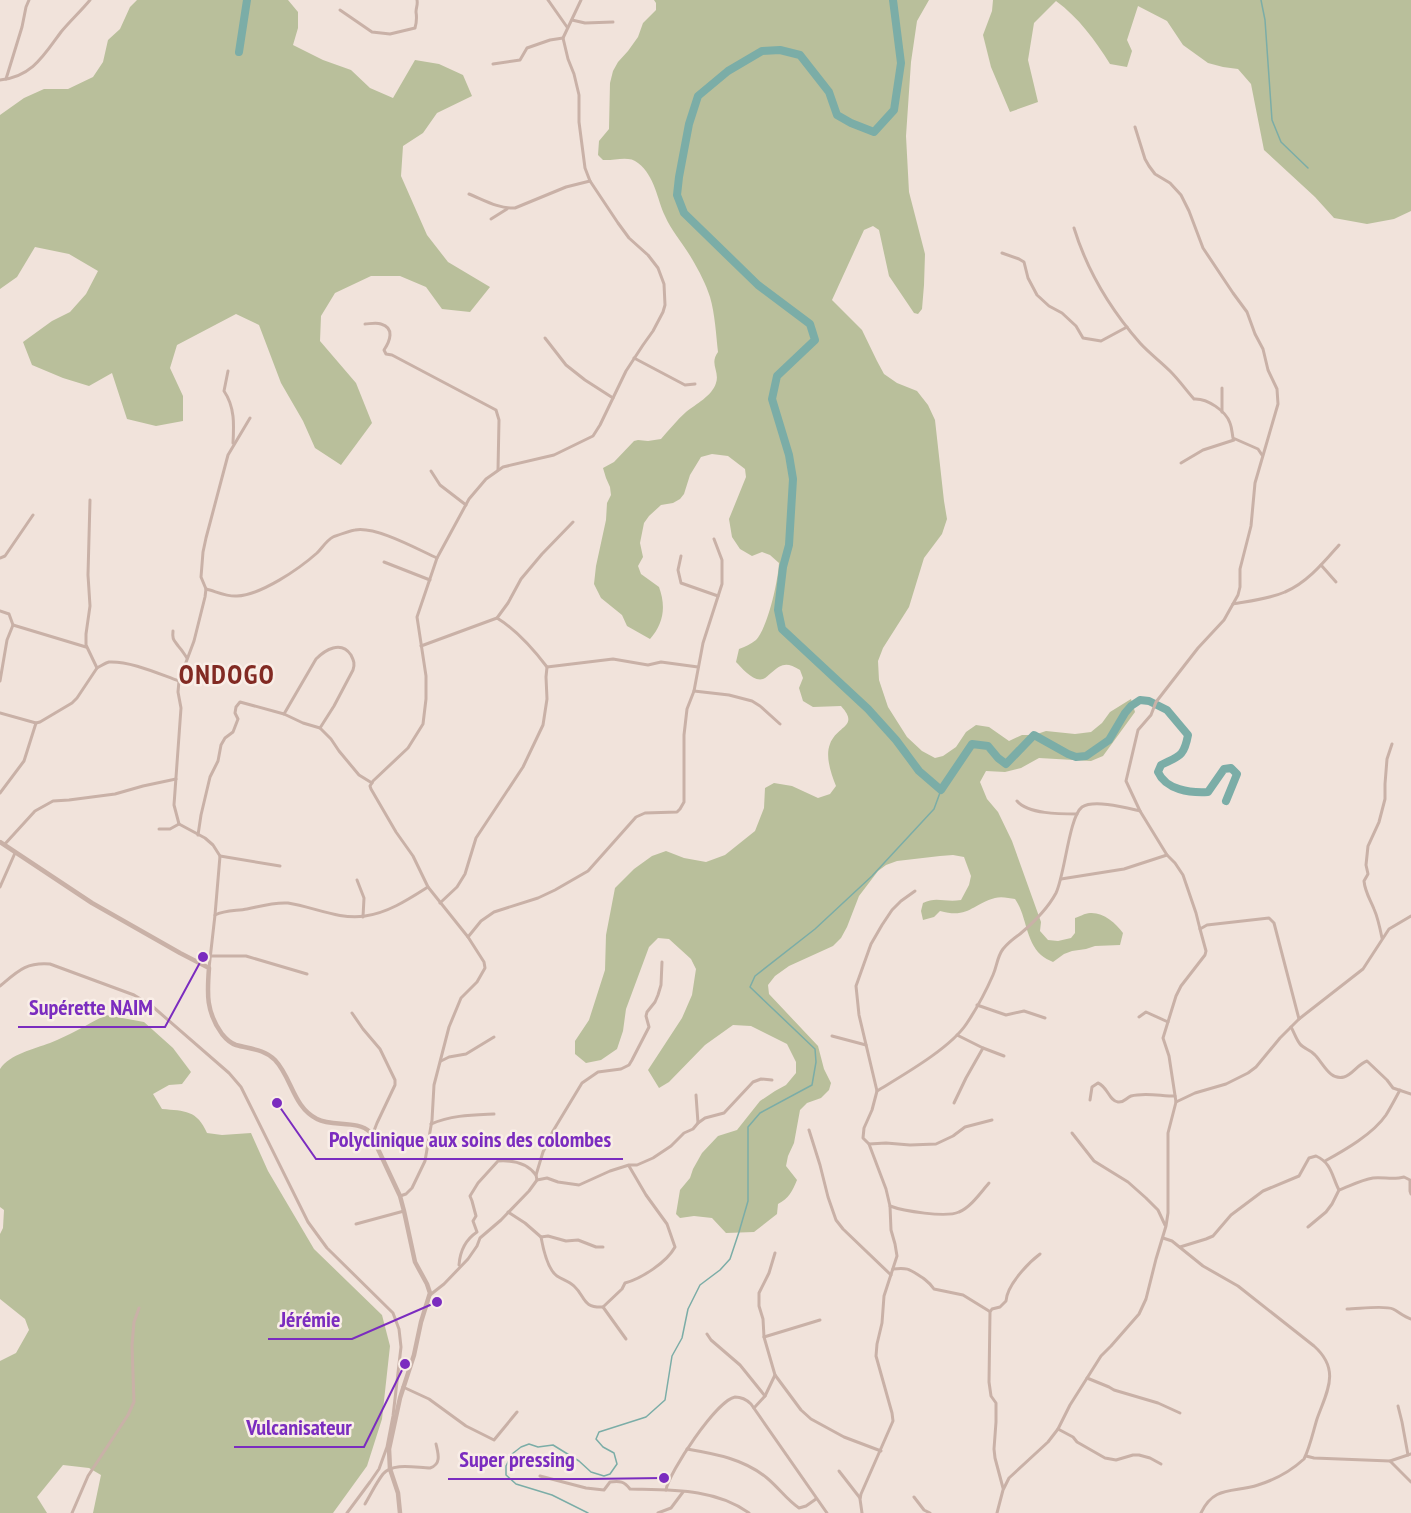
<svg xmlns="http://www.w3.org/2000/svg" width="1411" height="1513" font-family="'PT Sans Narrow',sans-serif">
	<style>
		.green { fill: #b9bf9b }
		.lines { fill: none; stroke-linecap: round; stroke-linejoin: round }
		.stream { stroke: #7bada7; stroke-width: 1.5 }
		.river { stroke: #7bada7; stroke-width: 8 }
		.minor { stroke: #c9b1a7; stroke-width: 3 }
		.tertiary { stroke: #c9b1a7; stroke-width: 4.5 }
		.labels { text-anchor: middle; dominant-baseline: central; stroke-width: 5; stroke-linejoin: round; paint-order: stroke }
		.district-label { font-size: 27px; font-weight: bold; letter-spacing: 1.5px; fill: #822a23; stroke: #f9eee7 }
		.leader { fill: none; stroke: #7b2cbf; stroke-width: 2 }
		.callout-dot { fill: #7b2cbf; stroke: #f9eee7; stroke-width: 2 }
		.callout-label { font-size: 22px; text-anchor: middle; font-weight: bold; fill: #7b2cbf; stroke: #f9eee7; stroke-width: 5; stroke-linejoin: round; paint-order: stroke }
	</style>
	<rect width="100%" height="100%" fill="#f1e3db"/>
	<g class="green">
		<path d="M137 0H288L298 12V28L293 45 323 60 351 70 370 88 393 98 415 60 439 64 463 75 472 96 437 113 423 133 403 146 401 176 427 235 448 262 490 287 470 312 442 309 426 287 400 276H371L335 293 321 316 320 341 356 383 372 423 341 465 315 448 303 421 281 383 259 325 236 314 177 345 170 368 183 396V421L156 426 127 419 112 373 89 386 63 378 32 365 23 342 52 321 70 312 86 294 98 271 69 254 35 247 17 277 0 289V115L24 98 44 89H68L93 77 103 62 108 40 120 29 130 7Z"/>
		<path d="M654 0H929L917 21 911 62 906 136 909 192 925 254 924 285 922 309 918 314 914 313 889 276 879 230 873 226 864 230 832 300 862 330 877 361 884 374 897 383 917 391 928 405 935 420 944 501 947 519 942 534 924 558 909 607 883 648 878 661 879 680 888 707 907 737 922 751 935 758 943 756 956 747 966 732 976 725 989 727 1009 741 1022 735H1034L1046 731 1075 734 1091 732 1102 723 1110 712 1131 699 1135 712 1103 756 1091 761 1039 758 1021 768 1005 772 986 771 980 782 987 799 998 812 1012 841 1041 922 1040 931 1048 940 1058 941 1071 938 1075 933V918C1079 917 1085 913 1090 913 1103 912 1116 923 1123 933L1120 945 1095 946 1086 949 1072 951 1064 954 1053 962C1049 960 1044 958 1041 955 1025 940 1027 916 1015 899 1009 898 1001 896 995 898 972 904 969 919 940 911L934 917 923 920 921 911 923 903C937 896 945 903 961 900L969 885 971 876 964 857 953 855 940 856 897 861 886 865 878 871 859 896 847 927 841 938 833 946 789 966 775 976 768 985 769 994 818 1046 824 1069 831 1083 829 1090 821 1098 807 1103 800 1110 794 1143 788 1156 786 1166 797 1180C792 1192 789 1198 778 1204L777 1214 754 1232 726 1233 712 1218 694 1216 680 1218 676 1214 680 1190 690 1178 693 1169 702 1153 718 1136 737 1130 760 1101 775 1091 786 1085 796 1073V1062L787 1044 751 1026 733 1025 705 1045 669 1082 659 1088 648 1070 682 1018 692 995 696 969 691 959 669 939 658 938 649 947 626 1009 623 1031 617 1049 601 1060 586 1063 575 1054V1041L589 1020 605 970 606 935 615 888 634 869 652 856 666 851 684 858 706 862 725 855 755 831 764 808 765 788 774 783 792 786 818 798 830 794 836 786C831 774 825 756 830 744 837 725 860 727 841 706L813 707 803 701 799 688 803 678 800 670C787 662 782 663 771 673 768 675 766 678 763 679 753 682 742 668 736 662L739 649C745 647 751 644 756 640 768 627 778 581 779 563L770 555 762 552 752 556 740 549 732 537 729 519 746 477 745 469 728 456 712 454 701 457 690 475 684 494 680 499 673 503 661 505 649 516 644 523 640 543 643 557 638 566 641 574 659 587C666 606 664 623 650 639L627 626 622 615 601 598 594 584 596 566 606 520 607 503 611 495 610 487 606 478 603 468 614 462 634 441 638 440 648 441 661 439C669 430 677 420 686 412 696 404 712 396 716 383 720 371 709 364 718 352 716 334 715 314 710 297 706 284 699 271 692 259 684 245 671 230 665 216 657 199 655 176 638 163 629 155 614 161 603 160L598 155 599 141 609 129 610 83 613 71 618 62 628 51 638 37 643 23 656 10V3Z"/>
		<path d="M993 0H1411V211L1394 219 1367 224 1334 218 1315 197 1264 150 1251 84 1238 69 1223 67 1208 63 1183 45 1167 21 1138 6 1127 40 1132 51 1127 67 1110 64C1095 40 1079 18 1056 1L1034 23 1028 60 1038 102 1010 112 991 67 983 35 992 11Z"/>
		<path d="M106 1015 144 1022 173 1048 191 1072 182 1084 169 1085 153 1094 162 1109C185 1111 197 1110 207 1133L222 1135 251 1133 268 1171 314 1249 382 1315 390 1346 382 1419 367 1466 333 1513H93L101 1475 89 1468 63 1465 37 1497 47 1513H0V1361L16 1353 29 1330 25 1319 0 1299V1234L3 1228 4 1210 0 1207V1069C10 1054 34 1049 50 1043 70 1035 88 1024 106 1015Z"/>
	</g>
	<g class="lines">
		<g class="stream">
			<path d="M1261 0 1265 20 1272 120 1281 142 1308 168"/>
			<path d="M588 1513 552 1495 516 1484 506 1475V1466L512 1454 521 1447 529 1444 538 1447 553 1445 579 1461 591 1472 604 1476 610 1474 617 1464 614 1453 603 1447 596 1439 599 1432 646 1417 665 1400 672 1356 682 1338 688 1309 700 1285 720 1270 730 1259 739 1232 748 1201V1127L760 1113 812 1085 816 1062 815 1049 750 987 755 976 815 929 872 876 934 809 941 790"/>
		</g>
		<g class="river">
			<path d="M893 0 901 63 894 110 874 132 851 123 837 115 829 92 800 55 780 50 762 51 728 71 698 96 689 124 679 177 677 195 684 213 758 285 810 324 815 340 777 376 772 399 789 455 793 479 789 545 783 567 778 610 782 629 868 709 896 740 919 771 941 790 972 744 988 746 998 758 1006 764 1034 735 1068 754 1076 757 1086 756 1109 740 1125 713 1131 706 1140 700 1149 701 1167 710 1188 735C1184 757 1179 756 1161 765L1158 772C1166 790 1190 793 1208 792L1224 769 1231 768 1237 774 1226 801"/>
			<path d="M239 52 247 0"/>
		</g>
		<g class="minor">
			<path d="M548 0 567 27"/>
			<path d="M340 10 372 32 390 34 415 28C417 21 417 18 416 12 416 7 418 5 417 0"/>
			<path d="M572 20 585 23 613 22"/>
			<path d="M493 64 520 60 527 48 550 40 563 38"/>
			<path d="M6 79 22 27 26 7 29 0"/>
			<path d="M0 80C32 77 44 55 61 32 70 21 81 11 90 0"/>
			<path d="M1135 127 1145 159 1149 166 1155 174 1170 183 1181 195 1189 211 1203 248 1233 293 1247 312 1255 334 1263 349 1268 370 1277 389 1278 404 1255 483 1251 526 1240 569V587L1238 595 1224 620 1198 648 1156 702 1151 715 1138 730 1126 781 1140 811"/>
			<path d="M469 194C484 200 499 209 515 208L566 187 590 181"/>
			<path d="M491 219 507 209"/>
			<path d="M1074 228C1087 270 1111 310 1140 343 1149 353 1160 361 1170 371 1179 380 1186 390 1194 399 1207 398 1226 411 1230 423 1232 428 1232 433 1233 438L1258 449 1262 455"/>
			<path d="M1002 253 1019 259 1024 262 1028 278 1037 295 1049 306 1062 313 1076 326 1083 338 1101 341 1127 327"/>
			<path d="M365 324C369 324 376 322 381 324 395 328 390 341 384 350L386 354 392 355 496 410 499 420 498 470"/>
			<path d="M545 338 566 365 585 380 613 398"/>
			<path d="M634 358 685 385 695 384"/>
			<path d="M228 371 224 391C235 407 234 425 233 443"/>
			<path d="M1222 388V412"/>
			<path d="M1181 463 1203 450 1234 440"/>
			<path d="M431 471 440 485 466 505"/>
			<path d="M681 556 678 570 681 583 718 596"/>
			<path d="M0 558 5 556 33 515"/>
			<path d="M384 562 430 580"/>
			<path d="M1321 565 1336 582"/>
			<path d="M206 589C215 591 227 597 237 596 261 595 299 569 317 553 322 548 327 540 333 537 335 536 353 530 355 530 376 526 417 549 437 558"/>
			<path d="M1233 604C1250 601 1269 599 1285 592 1307 583 1324 562 1339 545"/>
			<path d="M0 611 9 614 13 625 7 640 0 681"/>
			<path d="M13 625 86 647"/>
			<path d="M173 631C172 640 174 640 179 647 182 650 184 654 187 658"/>
			<path d="M421 646 497 618 508 603 521 579 542 554 573 522"/>
			<path d="M547 667 613 659 648 665 661 662 698 667"/>
			<path d="M97 668C101 666 105 663 109 662 131 661 159 674 179 681"/>
			<path d="M694 691 729 695 752 701 760 706 780 724"/>
			<path d="M0 713 36 723 40 722 72 703 77 698 97 668 86 645V634L90 606 88 575 90 500"/>
			<path d="M284 714 316 659C325 650 341 640 351 655 354 661 355 664 353 670L334 706 320 728"/>
			<path d="M0 793 24 761 36 723"/>
			<path d="M1017 801C1028 814 1060 814 1077 814"/>
			<path d="M179 824 174 805 181 708 178 692 179 681 194 641 205 597 206 589 201 577 203 552 206 538 228 455 250 418"/>
			<path d="M159 829H170L179 824 205 838 213 845 220 856 215 915 209 968"/>
			<path d="M198 835 201 815 210 777 218 761 221 745 225 738 233 732 238 719 235 713 236 707 240 702 284 714 303 723 320 728 331 739 339 751 359 775 372 783"/>
			<path d="M4 845 35 811 53 801 69 800 115 794 143 786 176 779"/>
			<path d="M220 856 280 866"/>
			<path d="M1061 879 1124 869 1167 855"/>
			<path d="M357 880 364 898 363 917"/>
			<path d="M0 887 15 853"/>
			<path d="M440 903 457 887 465 874 476 838 523 767 543 725 547 699 546 677 547 667C534 650 515 629 497 618"/>
			<path d="M215 915C225 910 237 911 247 909 261 906 274 902 288 903 314 907 339 920 365 916 388 913 409 899 428 887"/>
			<path d="M468 937 481 921 494 912 538 898 555 890 588 871 636 817 645 813 677 812 680 809 684 802V735L687 709 694 691 703 643 722 584V560L714 539"/>
			<path d="M1382 938C1380 928 1378 918 1374 909 1370 899 1365 892 1364 881L1368 874 1366 865 1368 846 1379 822 1385 799V784L1387 759 1392 744"/>
			<path d="M210 956H246L307 974"/>
			<path d="M0 986C18 971 26 962 50 964L134 995 152 1006 229 1073 241 1087 308 1222 327 1248 393 1313 399 1329 401 1347 393 1416 387 1447 379 1469 370 1482 347 1513"/>
			<path d="M977 1005 1006 1015 1024 1011 1045 1018"/>
			<path d="M352 1013 363 1029 380 1049 395 1080V1085L377 1123 372 1136"/>
			<path d="M1139 1017 1146 1012 1168 1022"/>
			<path d="M1291 1027C1294 1032 1296 1039 1300 1044 1304 1049 1311 1050 1315 1055 1323 1063 1330 1081 1344 1077 1352 1075 1358 1064 1367 1061L1387 1080 1393 1088 1411 1094"/>
			<path d="M957 1035 983 1048 1004 1056"/>
			<path d="M832 1036 866 1045"/>
			<path d="M441 1061 449 1057 466 1054 494 1037"/>
			<path d="M877 1091C903 1075 951 1048 967 1023 977 1008 986 991 993 975 997 966 997 957 1003 949 1008 943 1013 939 1020 934 1033 923 1048 908 1056 893 1065 874 1069 817 1082 807 1094 799 1127 808 1140 811L1167 855 1175 863 1183 875 1196 913 1200 929 1207 925 1269 918 1274 923 1299 1019"/>
			<path d="M1090 1100 1092 1087 1098 1083C1108 1087 1109 1101 1118 1102 1124 1103 1126 1098 1131 1096 1144 1092 1161 1096 1175 1096"/>
			<path d="M1176 1102 1195 1093 1226 1084 1248 1073 1256 1067 1280 1038 1299 1019 1363 969 1389 929 1411 916"/>
			<path d="M954 1103 966 1078 983 1048"/>
			<path d="M698 1123 705 1118 724 1113 753 1082 761 1079 772 1080"/>
			<path d="M431 1124C452 1115 472 1115 494 1114"/>
			<path d="M809 1130 820 1165 828 1197 836 1220 843 1229 891 1275"/>
			<path d="M1072 1133 1094 1161 1128 1182 1146 1198 1158 1210 1165 1225"/>
			<path d="M869 1144 886 1143 910 1145 936 1144 953 1136 965 1127 992 1120"/>
			<path d="M1325 1161C1345 1150 1373 1134 1386 1115 1391 1107 1395 1099 1400 1090"/>
			<path d="M537 1180 536 1175 543 1152 553 1131 582 1083 598 1072 621 1069 629 1065 632 1060 649 1027 646 1016 647 1012 655 1002 658 995 661 985 662 962"/>
			<path d="M1339 1190C1350 1186 1361 1180 1373 1178 1384 1177 1394 1180 1404 1177L1410 1180V1191L1411 1194"/>
			<path d="M400 1196 406 1194 412 1188 425 1161 432 1120 434 1085 449 1027 461 998 477 982 485 968 484 962 468 937 428 887 413 856 396 832 371 789 370 786 373 781 408 748 423 724 426 699V676L417 617 437 558 469 499 486 479 503 467 554 455 593 436 600 425 626 371 643 345 653 331 663 312 665 305 664 284 658 268 648 255 629 238 618 223 590 181 585 168 579 122V95L574 74 568 59 563 38 581 0"/>
			<path d="M890 1206C903 1211 946 1218 959 1212 971 1207 981 1192 989 1183"/>
			<path d="M508 1212 525 1223 541 1237 548 1236 566 1241 578 1240 596 1247H603"/>
			<path d="M356 1224 404 1211"/>
			<path d="M541 1237C543 1248 547 1269 557 1276 563 1280 569 1281 574 1286 586 1297 582 1308 603 1307L622 1289 625 1283C641 1279 667 1262 675 1247L667 1224 646 1195 629 1166"/>
			<path d="M1163 1238 1172 1241 1203 1266 1238 1286 1314 1346C1341 1370 1327 1391 1317 1419 1313 1432 1310 1447 1304 1459 1292 1470 1274 1480 1258 1485 1234 1493 1214 1485 1201 1513"/>
			<path d="M1180 1247 1206 1239 1213 1236 1231 1215 1263 1191 1299 1176 1309 1158 1316 1156C1332 1163 1332 1177 1339 1190L1332 1204 1326 1212 1308 1227"/>
			<path d="M775 1253 769 1273 759 1293V1306L763 1319 764 1337 775 1375 801 1410 811 1419 844 1437 881 1451"/>
			<path d="M459 1265C460 1251 465 1240 477 1232L473 1221 476 1216 472 1201 470 1196 478 1183 498 1161C513 1160 527 1163 536 1175"/>
			<path d="M893 1269C909 1267 910 1270 923 1278 928 1282 930 1283 934 1289L963 1295 989 1311"/>
			<path d="M430 1295 444 1284 468 1259 477 1246 480 1238 501 1220 529 1191 537 1180 547 1178 558 1182 579 1185 610 1171 629 1165H637L653 1158 671 1146 684 1133 693 1129 698 1123 696 1095"/>
			<path d="M603 1307 626 1339"/>
			<path d="M1347 1309C1358 1309 1384 1305 1393 1309 1399 1312 1404 1317 1411 1319"/>
			<path d="M707 1334 711 1340 740 1365 765 1396"/>
			<path d="M764 1337 820 1320"/>
			<path d="M1087 1378 1109 1387 1114 1390 1158 1403 1180 1413"/>
			<path d="M403 1387 429 1399 466 1426 494 1440 517 1412"/>
			<path d="M1398 1406 1402 1422 1408 1455"/>
			<path d="M754 1408 765 1396 775 1375"/>
			<path d="M1058 1429 1073 1437 1077 1442 1105 1458 1116 1460 1133 1455H1139L1150 1458 1161 1464"/>
			<path d="M687 1449C716 1454 744 1459 767 1478 779 1488 787 1500 799 1508L806 1506 816 1499"/>
			<path d="M1306 1456 1314 1458 1390 1461 1411 1454"/>
			<path d="M1390 1461 1411 1482"/>
			<path d="M839 1471 860 1498"/>
			<path d="M540 1476 586 1488 604 1490 610 1482C620 1481 624 1481 630 1489 670 1490 715 1488 749 1513"/>
			<path d="M1003 1488 995 1458 994 1449 996 1422V1403L991 1396 989 1382 990 1312 992 1309 1000 1307 1006 1301C1007 1285 1028 1263 1040 1254"/>
			<path d="M666 1490C669 1472 717 1400 735 1397 741 1397 747 1400 751 1404L827 1513"/>
			<path d="M914 1497 924 1510 930 1513"/>
			<path d="M365 1504C371 1494 376 1483 383 1474 393 1462 417 1468 430 1468 442 1464 438 1453 436 1444"/>
			<path d="M72 1513 88 1476 128 1415 134 1402 132 1345 134 1322 139 1308"/>
			<path d="M658 1513 671 1508 683 1492"/>
			<path d="M862 1513 860 1499 861 1494 893 1421 892 1413 876 1356 877 1344 882 1323 884 1296 897 1256 895 1244 891 1230 890 1206 886 1189 869 1144 863 1138 864 1128 872 1110 877 1091 859 1015 856 986 871 944 882 925 892 910 901 901 915 891"/>
			<path d="M997 1513 1003 1490 1009 1478 1048 1442 1058 1429 1070 1405 1101 1356 1111 1346 1139 1314 1146 1299 1156 1259 1166 1226 1168 1213V1133L1176 1102 1169 1056 1163 1038 1176 996 1181 986 1205 955 1206 951 1200 929"/>
		</g>
		<path class="tertiary" d="M0 842 92 903 180 953 209 968C207 994 206 1012 222 1034 226 1039 230 1043 236 1045 250 1049 264 1049 275 1060 292 1078 293 1107 317 1119 332 1127 358 1120 370 1132L400 1196 404 1211 415 1262 427 1284 430 1293 421 1322 414 1355 400 1398 389 1449 390 1469 398 1493 400 1513"/>
	</g>
	<g class="labels">
		<g class="district-label">
			<text x="227" y="674">ONDOGO</text>
		</g>
	</g>
	<path class="leader" d="M203 957L165 1027H18M277 1103L316 1159H623M437 1302L352 1339H268M405 1364L364 1447H234M664 1478L587 1479H448"/>
	<g class="callout-dot">
		<circle cx="203" cy="957" r="6"/>
		<circle cx="277" cy="1103" r="6"/>
		<circle cx="437" cy="1302" r="6"/>
		<circle cx="405" cy="1364" r="6"/>
		<circle cx="664" cy="1478" r="6"/>
	</g>
	<g class="callout-label">
		<text x="91" y="1015">Supérette NAIM</text>
		<text x="470" y="1147">Polyclinique aux soins des colombes</text>
		<text x="310" y="1327">Jérémie</text>
		<text x="299" y="1435">Vulcanisateur</text>
		<text x="517" y="1467">Super pressing</text>
	</g>
</svg>
